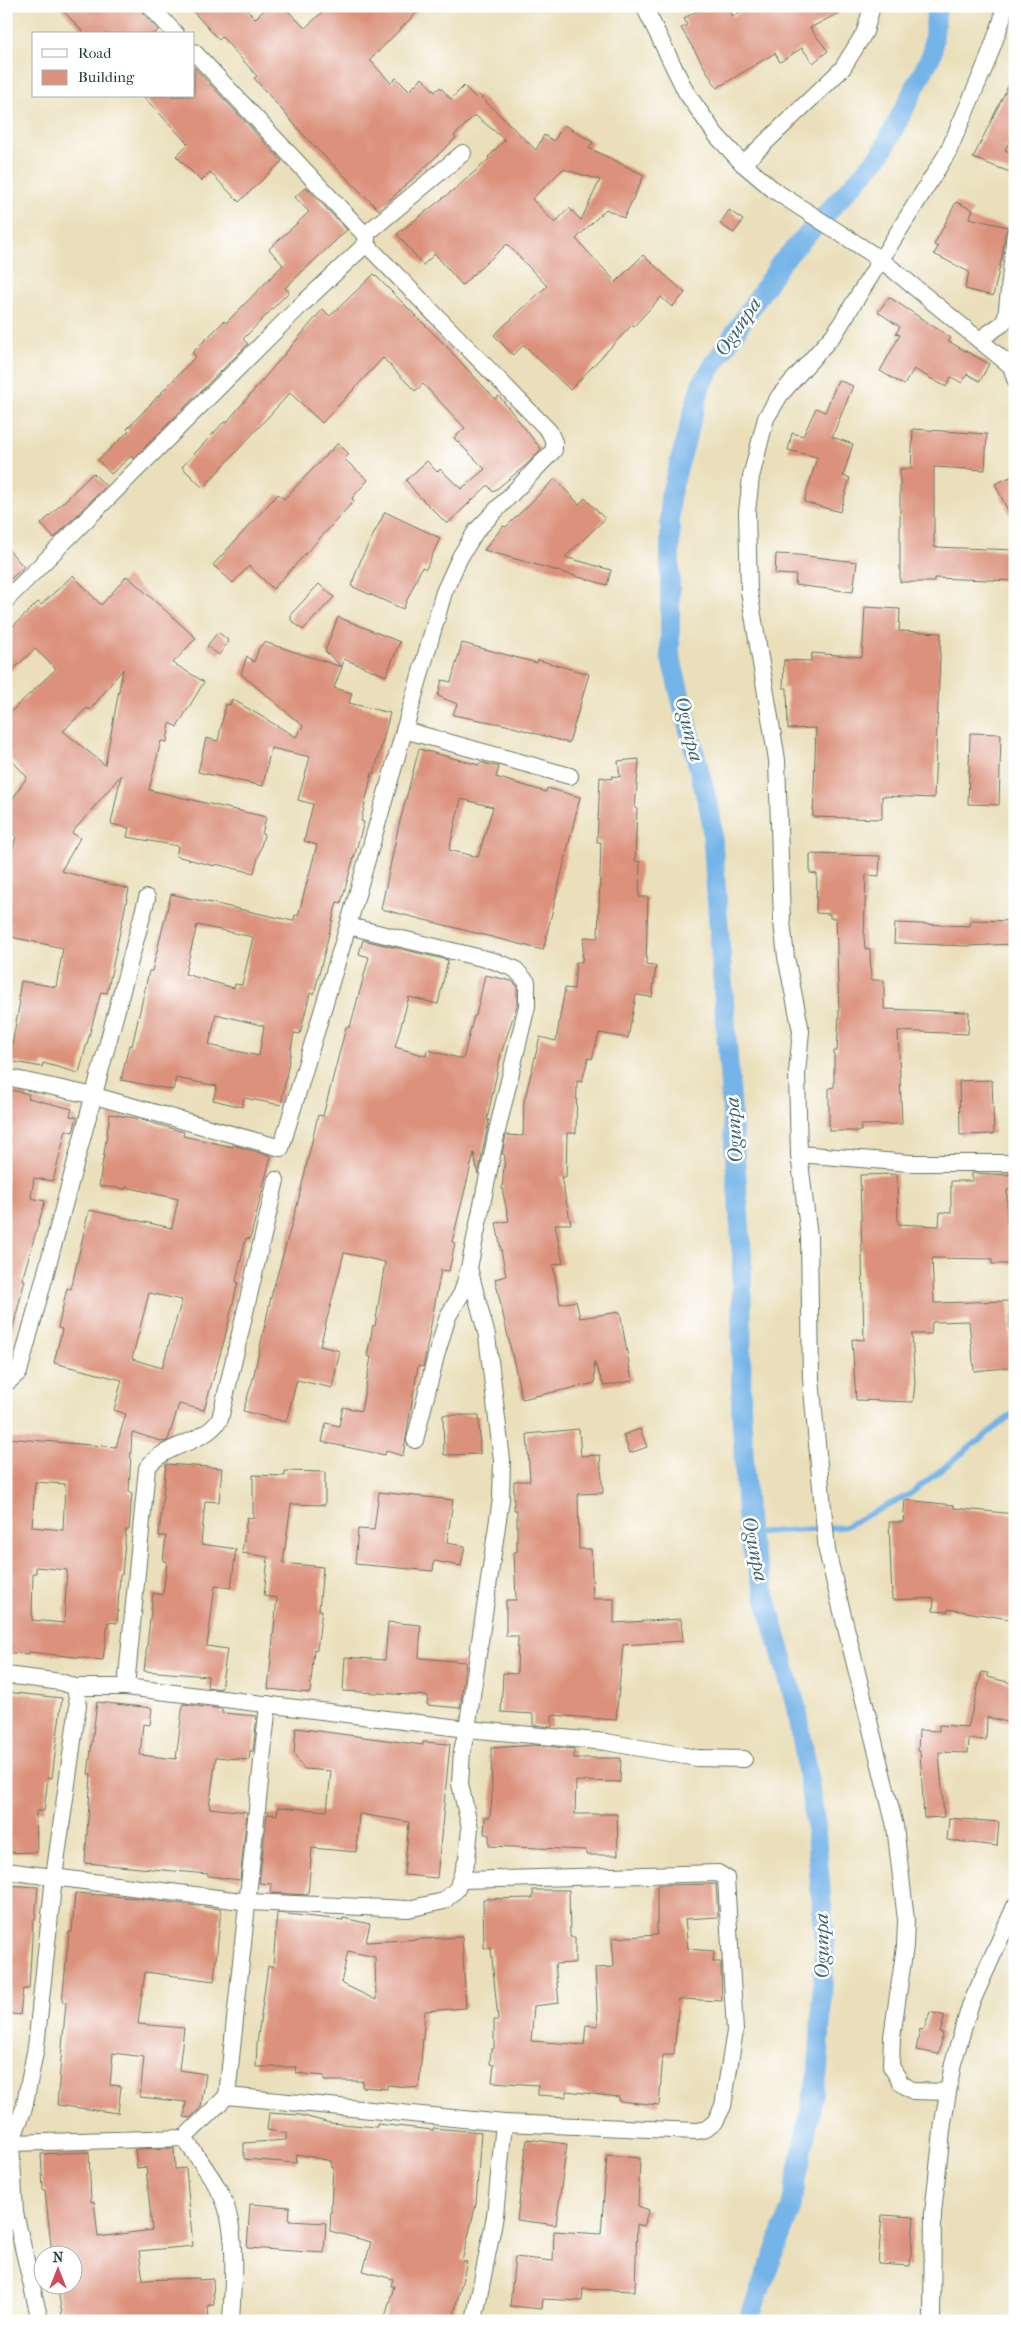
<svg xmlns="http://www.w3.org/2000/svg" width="1021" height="2327" font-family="'IM FELL French Canon',serif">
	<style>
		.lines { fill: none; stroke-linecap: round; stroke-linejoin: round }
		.stream { stroke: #74b4e8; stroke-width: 5.5 }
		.canal { stroke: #74b4e8; stroke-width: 20 }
		.building { fill: #db917b; fill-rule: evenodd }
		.minor-casing { stroke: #667663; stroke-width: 18 }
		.minor { stroke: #fff; stroke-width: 16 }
		.labels { text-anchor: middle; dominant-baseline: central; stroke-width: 5; stroke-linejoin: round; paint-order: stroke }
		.water-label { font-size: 20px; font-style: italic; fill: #39616a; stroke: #fff }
	</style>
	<rect width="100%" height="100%" fill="#fff"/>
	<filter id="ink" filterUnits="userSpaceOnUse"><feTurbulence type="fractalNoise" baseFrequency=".02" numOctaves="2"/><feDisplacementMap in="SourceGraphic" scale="10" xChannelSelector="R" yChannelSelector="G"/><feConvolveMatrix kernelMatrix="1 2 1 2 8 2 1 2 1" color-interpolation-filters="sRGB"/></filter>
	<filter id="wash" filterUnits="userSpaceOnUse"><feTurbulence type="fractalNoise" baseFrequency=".0096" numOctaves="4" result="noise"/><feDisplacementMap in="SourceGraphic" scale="20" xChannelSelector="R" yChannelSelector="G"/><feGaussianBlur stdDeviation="1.12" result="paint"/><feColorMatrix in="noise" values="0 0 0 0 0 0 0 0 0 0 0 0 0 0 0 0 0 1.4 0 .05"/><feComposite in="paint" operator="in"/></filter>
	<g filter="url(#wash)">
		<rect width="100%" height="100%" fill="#eadfba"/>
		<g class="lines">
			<path class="stream" d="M748 1533 844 1527 910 1494 1015 1412"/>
			<path class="canal" d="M748 2321 791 2208 818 2071 825 1944 815 1821 798 1714 748 1533 741 1406 742 1256 711 817 670 655V497L701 384 780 264 881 154 932 54 937 6"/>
		</g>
		<g id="blocks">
			<g class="building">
				<path d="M59 6H140L143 13 158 30 154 34H85Z"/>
				<path d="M188 6H244L255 19 268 6H283L305 28 329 6H423L370 60 391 83 396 78 409 91 422 78 435 92 440 87 451 99 464 86 475 97 478 94 536 150 544 135 554 141 564 125 593 142 589 148 644 175 624 218 606 209 576 239 616 282 643 255 685 293 672 307 661 297 634 326 632 325 570 390 524 345 513 355 494 335 547 286 507 244 462 285 435 254 423 265 397 234 456 188 489 159 488 157 505 140 475 115 454 136 456 138 379 210 308 140 254 78 257 76 222 37 219 40ZM563 169 600 180 581 220 569 208 555 223 532 199Z"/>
				<path d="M707 6H728L733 16 753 6H852L810 28 828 51 813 63 802 48 780 62 775 53 717 88 681 28 687 25 684 18Z"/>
				<path d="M194 67 282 161 239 202 210 172 201 181 176 156 188 144 143 96H194Z"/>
				<path d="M1015 72V129L1005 150 1015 154V174L973 158Z"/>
				<path d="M306 187 347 230 285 288 289 292 243 339 248 344 133 459 131 456 111 474 98 460 129 431 127 429 196 356 192 353 224 321 226 323 283 265 269 249 309 212 295 197Z"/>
				<path d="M956 202 973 210 969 218 1008 227 1005 233 1002 257 993 296 965 289 969 272 934 254 938 247 934 245Z"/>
				<path d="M729 210 743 220 734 233 720 224Z"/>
				<path d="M374 274 446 346 495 399 499 396 541 449 526 465 493 492 488 485 447 524 416 493 406 480 427 461 437 472 440 469 461 489 485 469 454 438 465 428 423 384 415 391 383 358 322 423 290 393 203 488 182 467 224 422 226 423 323 309 330 316Z"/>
				<path d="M889 297 951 338 948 341 989 364 980 381 967 374 962 383 951 377 946 387 914 369 904 385 880 371 900 335 896 333 900 327 878 312Z"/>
				<path d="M838 380 853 386 832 437 853 444 843 476 850 478 840 512 804 502 817 457 788 450 792 433 803 436 816 408 825 412Z"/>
				<path d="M913 429 987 434 985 470 934 467V547L1015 550V581L934 578V582H900V469H911Z"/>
				<path d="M338 443 349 454 344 459 368 480 352 498 354 501 273 589 249 566 233 583 213 565 278 494 284 499Z"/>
				<path d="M93 473 106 486 54 538 41 524Z"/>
				<path d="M1015 475V525L995 484Z"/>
				<path d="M555 479 579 504 585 498 605 519 565 557 611 570 607 585 484 550 503 526 506 527Z"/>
				<path d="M385 512 440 538 426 569 422 567 403 609 351 586 362 557Z"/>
				<path d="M6 547 24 567 6 583Z"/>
				<path d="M776 554 798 555 857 562 853 592 795 585 796 575 775 574Z"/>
				<path d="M73 575 101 605 127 576 196 638 173 663 204 682 177 727 170 723 167 742 161 741 149 790 266 817 262 834 264 835 254 873 215 864 214 866 176 856 178 846 127 837 129 828 111 824 121 775 72 833 80 838 61 871 129 889 107 993 101 992 79 1073 43 1063 42 1067 9 1061 20 1001 18 1000 21 981 56 987 63 948 6 936V879L16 836 6 829V809L27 777 6 754V716L56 669 35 649 6 676V633L38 602 41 605ZM123 669 105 765 63 731 87 708 90 710Z"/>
				<path d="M319 584 334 597 303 630 291 620V614Z"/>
				<path d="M865 607 900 609 899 631 941 633 934 798 882 796V819L813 817 816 728 788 729 787 688H783L784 660 811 661 812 653 862 657Z"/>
				<path d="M338 617 400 642 386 676 344 659 342 667 325 651Z"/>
				<path d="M218 632 229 641 219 655 207 646Z"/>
				<path d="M264 642 342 667 334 688 352 693 349 703 390 713 374 774 372 773 361 821 364 822 341 903 337 902 314 994 310 993 300 1034 294 1033 281 1105 244 1098 242 1107 213 1100 217 1086 176 1078 173 1090 121 1080 129 1045 132 1046 149 971H152L171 894 293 921 295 915 298 916 317 845 304 841 313 804 298 800 310 757 271 748 263 786 198 772 206 738 218 741 226 704 230 705 232 699 296 737 303 726 241 674 247 656 254 662 259 648ZM197 925 253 937 242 985 235 984 234 988 185 974ZM216 1014 264 1026 259 1056 209 1045Z"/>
				<path d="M462 643 537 663 538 660 589 674 569 743 506 725 453 715 457 704 438 696 442 680 451 682Z"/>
				<path d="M970 733 1001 734 999 805 968 804Z"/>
				<path d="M419 749 479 765 480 762 499 767 496 777 546 792 547 788 580 797 543 950 381 909 398 829ZM461 799 493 807 478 857 449 850Z"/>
				<path d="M639 759 635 808H637L635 861 640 862 639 897H648L646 965 656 966 652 997 636 995 628 1038 599 1033 592 1059 588 1058 582 1082 577 1081 576 1133H567L566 1177H561L571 1224H555L563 1263 553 1265 560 1304 576 1301 580 1318 620 1312 632 1381 604 1386 594 1362 595 1383 522 1399 495 1279 506 1276 496 1223 509 1221 502 1189 505 1155 502 1154 506 1135 523 1136 524 1102 540 1037 556 1041 565 988 574 989 576 962H582L584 937 598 938 601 842H597L600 777 612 779V776L620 777 618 761Z"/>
				<path d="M810 854 880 856 879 876 866 875 864 937 865 949H870L871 980H884V1009L969 1012 968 1034 898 1031 902 1124 861 1125V1131H829V1088L834 1087V1051H837L839 1014 836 918H830V914L816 913 817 874 810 873Z"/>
				<path d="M970 920 1015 921V944L968 946 894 943 895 923 970 926Z"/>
				<path d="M363 940 448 960 438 1004 409 997 395 1047 426 1056 427 1050 463 1059 474 1016H476L485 975 512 981 517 986V1005L501 1054 487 1119 489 1120 478 1174 474 1153 452 1242 455 1243 449 1271 441 1270 424 1363 423 1367 418 1366 403 1456 386 1451 385 1455 322 1442 326 1423 339 1426 343 1407 361 1411 371 1357 367 1356 373 1325 375 1326 385 1262 344 1253 320 1346 340 1351 332 1388 297 1380 286 1422 243 1411 253 1379 271 1297 298 1202 318 1115 323 1116 346 1027H350L369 957 359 954Z"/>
				<path d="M992 1080 994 1134 960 1135 959 1081Z"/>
				<path d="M6 1089 29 1094 28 1098 72 1109 70 1116 77 1117 73 1132 66 1130 53 1181 34 1178 31 1198 45 1201 22 1280H25L12 1331H6Z"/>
				<path d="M110 1114 135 1118 184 1132 183 1136 233 1147V1145L271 1156 250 1239 246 1238 236 1281 238 1282 224 1341 204 1410 179 1404 168 1440 164 1442 132 1432 129 1492 132 1493 129 1530H126L122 1575 120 1574 117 1623 108 1622 103 1660 29 1652V1654L10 1653 11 1644 6 1643V1543L9 1524 6 1523V1438L116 1447 126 1414 114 1410 122 1380 54 1363 62 1329 58 1328 67 1288 71 1289 89 1210 172 1228 178 1199 126 1187V1189L99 1186ZM149 1293 182 1300 162 1368 132 1359ZM35 1482 65 1484 63 1530 32 1527ZM36 1567 67 1570 64 1623 32 1620 33 1573H36Z"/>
				<path d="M972 1173 1015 1175V1190H1007V1223H1015V1264H992V1259L932 1258 934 1303 1009 1301 1010 1339H1015V1367L974 1371 969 1321 932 1322 931 1334H912L915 1383 913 1402 856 1400 852 1339 864 1340 860 1175 897 1174 898 1224 939 1226 940 1212 951 1213V1181H972Z"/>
				<path d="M443 1415H479L480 1454 444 1455Z"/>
				<path d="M579 1429 581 1456 600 1455 603 1493 578 1494 579 1549H591L593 1599H614V1623L681 1619 683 1641 623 1645 616 1720 552 1715V1727L533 1725V1714L501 1712 503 1673 517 1674 518 1636H506V1600H516L514 1552H517V1510H514V1481H530L527 1434Z"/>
				<path d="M640 1429 647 1447 630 1453 623 1435Z"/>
				<path d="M166 1464 222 1468 219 1502 205 1501 201 1544 236 1549 231 1588 215 1586 207 1646 227 1649 221 1689 207 1687 208 1676 144 1671 153 1593 163 1595 167 1561H163L166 1536H159Z"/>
				<path d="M285 1471 325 1472V1505L291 1504 283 1563 323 1567 319 1610H322L317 1650 314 1649 310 1693 268 1689 277 1598 264 1596 268 1557 242 1553 247 1517 253 1518V1475L285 1476Z"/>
				<path d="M379 1492 453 1500 447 1543 465 1546 461 1566 434 1561 433 1571 355 1564 358 1529 374 1530Z"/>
				<path d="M905 1500 954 1505V1508L1015 1514V1620L948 1609V1612L933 1611 934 1598 892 1600 889 1522H903Z"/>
				<path d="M388 1622 421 1625 419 1658 466 1662 460 1708 427 1705 428 1696 343 1691 345 1657 385 1660Z"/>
				<path d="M982 1672 988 1673V1677L1015 1684V1724L987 1717 986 1740 969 1739 968 1753 939 1752 944 1817 924 1818 920 1751H918L919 1730 939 1731V1725L968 1727Z"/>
				<path d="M6 1692 62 1698 52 1778 48 1777 44 1811H36L37 1852 6 1853Z"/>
				<path d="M97 1702 152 1708 150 1725 143 1724 140 1755 176 1759 183 1704 222 1709V1713L257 1716 253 1751H250L249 1760 216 1757 209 1808 247 1812 240 1880 208 1876V1874L85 1863 91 1774H88Z"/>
				<path d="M296 1728 423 1745V1742L450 1744 437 1878 404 1875 409 1822 359 1814 356 1852 312 1848 308 1895 271 1893 272 1884 259 1883 267 1814 277 1815 278 1807 327 1811 331 1771 304 1769 294 1754Z"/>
				<path d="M534 1745 574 1749V1758H621L620 1782 576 1781 575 1814H617L618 1855H586V1850L489 1846V1834H484L485 1817H490L492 1797 491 1748Z"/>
				<path d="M949 1818 999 1822 997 1846 947 1840Z"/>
				<path d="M716 1884 718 1917 685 1919 688 1949 714 1951 713 1962H721L722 2001 679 1999 674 2055H663L659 2105 619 2101V2097L566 2091V2097L538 2095V2085L492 2082 494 2065 490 2064 491 2049H494V2020H498L491 1948H484L483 1899 533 1898V1890H569L570 1937H575V1963L555 1964 559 2003 534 2006 531 2041 584 2045 586 2025 598 2026 595 1968 614 1967 612 1938 657 1935V1885Z"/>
				<path d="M6 1885 38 1887 35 1920H33L29 1989H23L20 2015 6 2013Z"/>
				<path d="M75 1893 137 1898 221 1909 214 1981 145 1972 138 2024 184 2028 179 2070 206 2074 201 2107 190 2118 184 2117 186 2102 140 2097 144 2057 113 2053 110 2085 121 2086 118 2113 57 2105 66 2002H62L69 1932H72Z"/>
				<path d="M277 1913 343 1920V1918L370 1924 366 1942 462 1937 466 2008 425 2011 419 2088 387 2085V2089L362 2087 363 2081H324V2076L296 2073 297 2067H256L257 2043 268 1966 273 1967ZM348 1951 375 1957 376 2000 341 1983Z"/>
				<path d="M930 2012 945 2016 940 2033H943L939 2054 916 2050 920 2029 924 2030Z"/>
				<path d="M269 2113 300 2115 330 2123 377 2127V2124L433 2130V2128L481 2132 476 2204 462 2261 467 2262 452 2321H384L394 2286H391L393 2279 363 2271 371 2242 330 2231 333 2167H331V2161L297 2154 296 2163 244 2159V2143L286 2140V2133L267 2130Z"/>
				<path d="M527 2139 567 2144 556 2225 517 2220Z"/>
				<path d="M174 2148 175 2169 186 2168 193 2246 139 2251 143 2280 199 2278V2280L213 2279 214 2305H208L209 2321H63L57 2284H72V2254H52L45 2190H43L41 2154 89 2152 91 2202 94 2201 98 2237 152 2230 146 2167 137 2168 135 2149Z"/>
				<path d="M607 2155 640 2158 638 2206 649 2210 643 2226 637 2224 635 2291 583 2289 582 2301 543 2299 542 2309 510 2306 515 2257 553 2261 554 2231 601 2234Z"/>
				<path d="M250 2204 290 2207 289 2221 326 2223 324 2253 247 2248Z"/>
				<path d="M882 2215 914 2217 910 2266 878 2264Z"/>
			</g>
		</g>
	</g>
	<g filter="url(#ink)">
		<use href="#blocks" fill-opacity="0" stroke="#667663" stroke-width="1"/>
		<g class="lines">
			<defs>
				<g id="minor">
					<path d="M150 6 176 34"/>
					<path d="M644 6 686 92 716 135 743 164 775 191 880 259 1011 366 1015 379"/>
					<path d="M743 164 842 69 865 32 872 6"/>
					<path d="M365 235 463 153"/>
					<path d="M979 340 1002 324 1006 318 1015 234"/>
					<path d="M6 600 297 309 366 244 367 239 365 235 194 52"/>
					<path d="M404 730 570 776"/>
					<path d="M348 926 494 961 515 969 527 982V1006L497 1131 469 1268 462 1293 448 1316 436 1356 415 1440"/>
					<path d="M6 1077 95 1096 281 1148 348 926 444 592 460 557 476 531 554 450V442L549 431 366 244"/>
					<path d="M799 1154 910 1163H1015"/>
					<path d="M6 1381H9L19 1372 147 898"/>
					<path d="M6 1675 61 1682 75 1687 78 1705 54 1877 36 2047 24 2108 11 2143 15 2213 40 2321"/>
					<path d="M75 1687H126L467 1729 606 1742 697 1758 744 1759"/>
					<path d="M126 1687 147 1468C166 1442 204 1445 220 1419L276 1180"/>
					<path d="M6 1871 249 1902 408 1909 444 1901 457 1889 467 1859 470 1828 460 1784 462 1751 467 1729 501 1499 502 1460 487 1336 469 1268"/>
					<path d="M948 2092 913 2091 901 2083 891 2066 892 2037 905 1946 906 1920 895 1826 827 1551 811 1379 809 1237 799 1154 797 1073 801 1031 786 957 782 922 777 760 749 591 747 512 751 477 766 418 780 395 835 333 948 152 986 64 1002 20 1004 6"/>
					<path d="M227 2096 268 1704"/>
					<path d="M184 2138C196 2156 212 2175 222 2196 238 2230 233 2283 231 2321"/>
					<path d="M11 2143 184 2138 227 2096 504 2123 697 2131 706 2129 715 2122 723 2106 735 2031 726 1878 718 1873 461 1880"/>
					<path d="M474 2321 495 2216 504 2123"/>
					<path d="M932 2321 933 2213 943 2122 953 2063 970 2006 1015 1906"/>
				</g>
			</defs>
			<use href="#minor" class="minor-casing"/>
			<use href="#minor" class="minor"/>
		</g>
	</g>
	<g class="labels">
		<g class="water-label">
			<text transform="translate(738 327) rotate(-56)">Ogunpa</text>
			<text transform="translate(689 729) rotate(76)">Ogunpa</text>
			<text transform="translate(734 1130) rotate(-94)">Ogunpa</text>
			<text transform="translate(755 1549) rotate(78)">Ogunpa</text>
			<text transform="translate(822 1946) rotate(-91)">Ogunpa</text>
		</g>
	</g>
	<rect width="1021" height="2327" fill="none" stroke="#fff" stroke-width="25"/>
	<rect x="32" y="32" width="162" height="65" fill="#ffffff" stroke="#a5b1ae"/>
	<rect x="42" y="49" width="25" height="8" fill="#ffffff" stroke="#a5b1ae"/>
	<text x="78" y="58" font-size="15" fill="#1f3d34">Road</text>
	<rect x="42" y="70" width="25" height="15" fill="#db917b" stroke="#a5b1ae"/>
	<text x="78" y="82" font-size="15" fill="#1f3d34">Building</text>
	<g transform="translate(58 2270)"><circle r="24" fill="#ffffff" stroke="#a5b1ae"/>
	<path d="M0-4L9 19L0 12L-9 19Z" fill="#d1495b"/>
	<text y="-8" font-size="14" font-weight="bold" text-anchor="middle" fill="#1f3d34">N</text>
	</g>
</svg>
